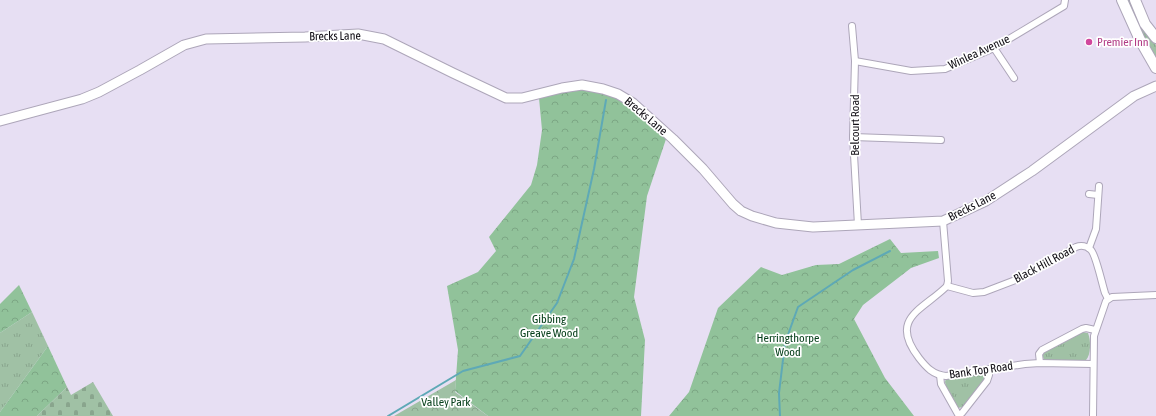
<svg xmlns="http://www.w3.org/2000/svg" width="1156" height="416" font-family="'Asap Condensed',sans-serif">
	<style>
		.grass { fill: url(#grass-tufts) }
		.forest { fill: url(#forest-crowns) }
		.cemetery { fill: url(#cemetery-stones) }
		.park { fill: url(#park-crowns) }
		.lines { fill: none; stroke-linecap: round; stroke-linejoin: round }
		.stream { stroke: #5ea9b6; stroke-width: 2 }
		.street-casing { stroke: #ada6b9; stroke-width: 8 }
		.secondary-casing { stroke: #ada6b9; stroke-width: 11 }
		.primary-casing { stroke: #ada6b9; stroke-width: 12 }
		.street { stroke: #fff; stroke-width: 6 }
		.secondary { stroke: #fff; stroke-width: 9 }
		.primary { stroke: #fff; stroke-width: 10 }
		.hotel-dot { fill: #d1479c; stroke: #fff; stroke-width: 1.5 }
		.labels { text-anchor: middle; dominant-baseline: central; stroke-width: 3.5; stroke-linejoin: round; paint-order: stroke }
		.street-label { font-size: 12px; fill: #120f16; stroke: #fff }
		.hotel-label { font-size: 12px; fill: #b23c85; stroke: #fff; text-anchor: start }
		.park-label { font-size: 12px; fill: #07401b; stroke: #fff }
	</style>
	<defs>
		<pattern id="grass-tufts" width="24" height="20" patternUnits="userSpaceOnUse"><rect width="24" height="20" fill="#a0c1a5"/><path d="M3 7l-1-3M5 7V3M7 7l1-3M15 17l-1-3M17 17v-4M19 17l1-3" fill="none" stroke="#89a58d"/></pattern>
		<pattern id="forest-crowns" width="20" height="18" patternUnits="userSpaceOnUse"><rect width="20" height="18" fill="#91c29a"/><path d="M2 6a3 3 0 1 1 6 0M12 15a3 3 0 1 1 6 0" fill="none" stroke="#7ca684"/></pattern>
		<pattern id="cemetery-stones" width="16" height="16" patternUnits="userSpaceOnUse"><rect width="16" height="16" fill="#a0c1a5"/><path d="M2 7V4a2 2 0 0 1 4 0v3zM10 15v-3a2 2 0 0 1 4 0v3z" fill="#89a58d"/></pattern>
		<pattern id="park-crowns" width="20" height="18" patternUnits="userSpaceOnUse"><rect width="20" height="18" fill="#a0c1a5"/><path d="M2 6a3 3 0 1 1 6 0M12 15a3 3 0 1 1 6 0" fill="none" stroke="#89a58d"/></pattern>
	</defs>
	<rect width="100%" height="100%" fill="#e7dff3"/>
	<g class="grass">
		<path d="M1126 0H1131L1147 32 1156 45V61L1148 49Z"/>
		<path d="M32 312 48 346 0 412V333Z"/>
		<path d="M1082 332 1088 333C1091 340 1091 355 1086 360H1044L1042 354 1044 351Z"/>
		<path d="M983 373H985L986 378 963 407 958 408 946 386 945 382 946 378Z"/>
	</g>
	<g class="forest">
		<path d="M577 89C598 91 618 95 635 108 646 117 655 129 666 139L647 196 634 297 645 340 641 416H488L455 391 458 350 447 286 478 272 496 251 489 237 531 185 537 165 542 130 539 98 559 91Z"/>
		<path d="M890 239 901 253 938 251 939 258 911 268 863 305 854 319 885 378 914 416H669L689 392 718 308 761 267 782 275 816 265 839 264Z"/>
		<path d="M19 285 32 312 0 333V304Z"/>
		<path d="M48 346 67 387 37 416H0V412Z"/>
	</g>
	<path class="cemetery" d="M93 382 113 416H37L67 387 71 395Z"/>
	<path class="park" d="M456 380 455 392 488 416H394Z"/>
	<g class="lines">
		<g class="stream">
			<path d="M388 416 463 371 520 356 557 303 574 259 594 169 606 100"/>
			<path d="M780 416 779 393 785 343 798 307 853 270 890 251"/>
		</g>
		<defs>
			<g id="street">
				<path d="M852 26 855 61 853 137 858 225"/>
				<path d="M994 48 1014 78"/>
				<path d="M855 61 911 71 945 69 994 48 1064 6 1065 0"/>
				<path d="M853 137 941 140"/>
				<path d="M1089 194 1098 195"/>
				<path d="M943 221 948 281 947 286C923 310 888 318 919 358 926 367 933 375 946 376L1025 364 1040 363 1093 364"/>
				<path d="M1089 248 1096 229 1099 186"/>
				<path d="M947 286 973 293 984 292 1018 279 1076 247C1081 245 1087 246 1091 250 1096 255 1102 284 1105 293L1108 299"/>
				<path d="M1040 363 1039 354 1042 350 1082 329 1086 328 1095 330"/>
				<path d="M940 375 941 384 959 416"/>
				<path d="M959 415 962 413 987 381 989 375V369"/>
				<path d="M1093 416 1094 336 1106 301 1112 297 1156 295"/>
			</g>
			<path id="secondary" d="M0 121 82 99 99 92 140 70 184 45 206 39 305 37 358 34 384 39 453 73 506 98H522L562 88 582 85 603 89 618 94 633 103 673 139 703 169 733 204 741 211 752 216 776 223 813 227 943 221 986 201 1032 171 1134 96 1156 86"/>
			<g id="primary">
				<path d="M1122 0 1140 40 1156 68"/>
				<path d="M1135 0 1145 24 1156 38"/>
			</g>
		</defs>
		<use href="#street" class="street-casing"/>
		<use href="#secondary" class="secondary-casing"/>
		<use href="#primary" class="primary-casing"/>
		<use href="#street" class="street"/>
		<use href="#secondary" class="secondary"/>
		<use href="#primary" class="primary"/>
	</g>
	<circle class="hotel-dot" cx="1089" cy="42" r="4"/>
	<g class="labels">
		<g class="street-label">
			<text transform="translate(335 36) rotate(-1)">Brecks Lane</text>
			<text transform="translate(979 52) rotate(-25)">Winlea Avenue</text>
			<text transform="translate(646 116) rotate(40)">Brecks Lane</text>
			<text transform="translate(855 125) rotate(-90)">Belcourt Road</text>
			<text transform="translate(972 206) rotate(-27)">Brecks Lane</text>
			<text transform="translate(1044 264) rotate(-28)">Black Hill Road</text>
			<text transform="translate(981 370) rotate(-8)">Bank Top Road</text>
		</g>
		<g class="hotel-label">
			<text x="1097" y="42">Premier Inn</text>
		</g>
		<g class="park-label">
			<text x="549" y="319">Gibbing<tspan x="549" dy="14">Greave Wood</tspan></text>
			<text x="788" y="338">Herringthorpe<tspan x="788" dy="14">Wood</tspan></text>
			<text x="446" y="402">Valley Park</text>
		</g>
	</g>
</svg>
